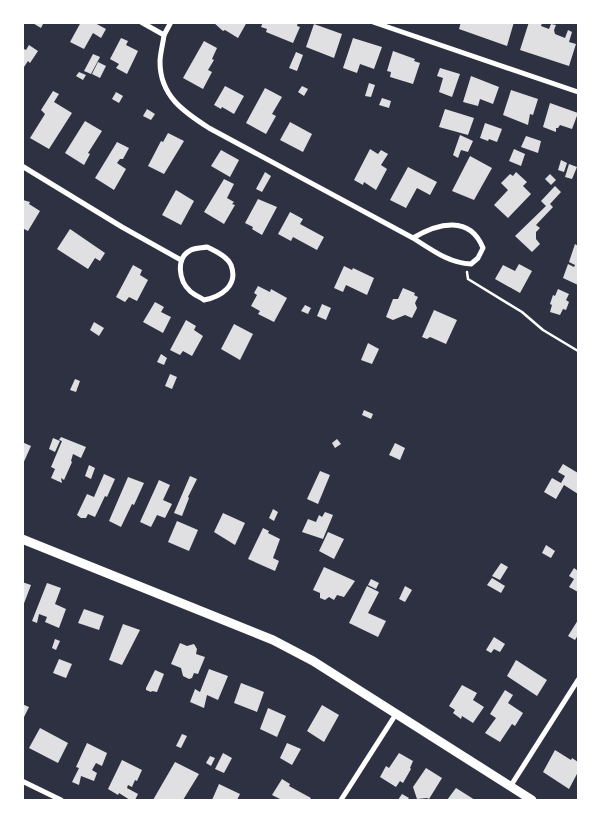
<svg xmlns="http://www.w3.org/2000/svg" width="601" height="823" font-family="'Noto Serif',serif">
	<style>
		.building { fill: #e0e0e3 }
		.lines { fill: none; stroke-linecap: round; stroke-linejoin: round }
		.path { stroke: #fff; stroke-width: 2.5 }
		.minor { stroke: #fff; stroke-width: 5 }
		.tertiary { stroke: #fff; stroke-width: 9 }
	</style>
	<rect width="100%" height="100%" fill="#2d3142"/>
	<g class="building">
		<path d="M31 22H44L41 28Z"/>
		<path d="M81 22H93L106 29 101 38 93 33 84 49 70 42Z"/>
		<path d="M213 22H247L238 38 225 30 223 31Z"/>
		<path d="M263 22H298L297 26 300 27 293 43 266 32 267 29 261 27Z"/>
		<path d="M461 22H514L507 46 459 29Z"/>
		<path d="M529 22H540L542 23 541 26 549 29 551 24 556 25 554 30 555 34 565 38 568 30 572 32 569 42 576 44 569 66 520 50Z"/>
		<path d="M314 24 342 34 334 58 306 47Z"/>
		<path d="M121 38 128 41 126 45 138 51 127 74 116 68 119 64 110 59Z"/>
		<path d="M353 38 382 47 374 69 360 64 357 73 343 68Z"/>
		<path d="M204 41 217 48 212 59 214 60 208 70 212 72 203 89 183 78Z"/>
		<path d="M29 45 38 51 30 63 28 61 22 70V48L26 50Z"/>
		<path d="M393 51 415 59 414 61 420 63 413 84 390 77 391 72 387 71Z"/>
		<path d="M296 52 303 55 297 71 289 68Z"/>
		<path d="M93 54 100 57 91 74 84 71Z"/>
		<path d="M98 62 106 66 100 78 92 74Z"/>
		<path d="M440 68 460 74 452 97 439 92 443 78 437 76Z"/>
		<path d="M79 72 86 75 83 80 76 76Z"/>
		<path d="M471 76 499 87 493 104 480 99 478 106 463 102Z"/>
		<path d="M369 83 375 85 371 97 365 96Z"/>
		<path d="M225 86 244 96 234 114 222 107 221 109 214 105Z"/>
		<path d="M302 86 308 89 304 96 298 92Z"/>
		<path d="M265 88 282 97 272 114 276 116 266 134 246 123Z"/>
		<path d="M511 90 538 99 533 115 530 114 528 125 503 115Z"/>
		<path d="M53 91 59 94 54 102 72 113 49 149 30 138 45 114 41 110Z"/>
		<path d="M116 92 123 96 119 103 112 99Z"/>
		<path d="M382 98 391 101 389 108 379 105Z"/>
		<path d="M550 103 578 113 572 129 560 125 558 128H556V132L543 127Z"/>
		<path d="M147 109 155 114 151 120 143 116Z"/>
		<path d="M445 109 474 118 468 135 439 127Z"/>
		<path d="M85 121 102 131 88 153 90 154 84 165 65 153Z"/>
		<path d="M290 122 312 134 303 152 280 140Z"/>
		<path d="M485 123 502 129 497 142 489 139 488 141 480 138Z"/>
		<path d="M168 133 184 141 164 174 148 166 161 141 163 142Z"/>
		<path d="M460 135 473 141 468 152 461 150 458 158 453 155Z"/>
		<path d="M526 136 541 141 538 153 521 147Z"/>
		<path d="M117 142 129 148 123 159H120L117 163 126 169 114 190 95 178Z"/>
		<path d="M370 149 378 154 381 150 388 154 381 165 387 169 376 190 364 182 363 185 354 180Z"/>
		<path d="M514 149 525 154 521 166 509 161Z"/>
		<path d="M221 150 239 160 230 177 211 166Z"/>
		<path d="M470 156 492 168 474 200 452 191Z"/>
		<path d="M561 160 567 163 564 172 558 170Z"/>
		<path d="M569 164 577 167 572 179 565 177Z"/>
		<path d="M408 167 437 182 430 195 417 188 406 208 390 200Z"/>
		<path d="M265 172 271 176 262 192 256 189Z"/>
		<path d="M516 172 527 182 523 186 531 194 508 218 494 205 508 190 501 183 510 174 513 176Z"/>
		<path d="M550 174 556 180 551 185 545 179Z"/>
		<path d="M224 179 234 184 227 198 234 202 232 204 235 205 224 224 204 212Z"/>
		<path d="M555 186 561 192 550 204 553 207 536 225 540 228 536 232V239L540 244 532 252 515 236 546 206 541 201Z"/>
		<path d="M176 190 194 201 181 225 162 215Z"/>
		<path d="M258 199 277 207 262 235 252 229 253 227 245 223Z"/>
		<path d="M23 200 30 202 29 204 40 211 28 231 22 228Z"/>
		<path d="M290 212 303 219 300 224 324 237 317 250 293 237 291 241 278 234Z"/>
		<path d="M70 229 105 253 100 261 95 258 88 269 57 249Z"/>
		<path d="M575 244 578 246V285L563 278 568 264 574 267 575 265 569 262Z"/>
		<path d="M519 264 532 271 520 293 495 279 503 265 515 271Z"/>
		<path d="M133 265 142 270 140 275 148 280 137 301 129 297 125 302 116 297Z"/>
		<path d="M344 266 352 270 353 268 374 278 367 295 346 285 343 292 334 288Z"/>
		<path d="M258 286 270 292 271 289 287 298 274 322 258 314 260 311 251 306 257 295 254 293Z"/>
		<path d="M403 288 415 293 414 295 418 297 415 303 417 308 412 318 405 315 393 320 386 317 393 299H398Z"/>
		<path d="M558 289 569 294 566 300 569 302 566 310 563 309 560 315 550 312 552 305 550 304 553 295 555 296Z"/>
		<path d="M155 302 164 307 161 312 171 317 163 333 143 322Z"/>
		<path d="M322 304 331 308 326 320 317 316Z"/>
		<path d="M305 305 311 308 308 314 301 311Z"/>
		<path d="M434 310 457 320 446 344 430 337 427 339 422 337Z"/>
		<path d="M186 320 196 326 194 330 203 336 192 356 183 351 180 355 170 350Z"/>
		<path d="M94 322 104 328 99 336 90 330Z"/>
		<path d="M234 324 253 334 240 360 221 349Z"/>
		<path d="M368 343 379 349 372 364 361 360Z"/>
		<path d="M161 354 167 358 164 365 157 362Z"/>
		<path d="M170 374 177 377 172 389 165 386Z"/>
		<path d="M75 379 80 381 76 392 70 390Z"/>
		<path d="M364 410 373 414 371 419 362 415Z"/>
		<path d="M61 437 86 447 81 458 73 454 71 461 72 462 64 480 61 478 62 483 51 478 55 469 51 467 62 441 59 440Z"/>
		<path d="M53 438 60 441 55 452 49 449Z"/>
		<path d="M337 439 341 444 335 448 332 443Z"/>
		<path d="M22 442 31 446 22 466Z"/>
		<path d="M395 443 405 448 400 460 389 455Z"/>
		<path d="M563 464 578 473V494L564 485 556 499 544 492 552 478 561 483 565 476 558 472Z"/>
		<path d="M89 465 95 468 91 479 85 476Z"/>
		<path d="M320 471 330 475 318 504 307 499Z"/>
		<path d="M104 474 115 479 107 497 105 496 95 517 88 514 86 518H81L77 515 87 494 94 497Z"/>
		<path d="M190 476 197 479 188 497 189 498 182 516 174 513Z"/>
		<path d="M128 477 144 483 134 505 132 504 121 527 109 521Z"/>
		<path d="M159 480 170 485 163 500 172 504 165 518 157 515 151 527 140 522Z"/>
		<path d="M273 509 278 512 274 521 269 518Z"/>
		<path d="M325 512 333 515 323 539 302 532 308 519 316 522 319 515 322 517Z"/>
		<path d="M223 513 245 523 235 545 214 532Z"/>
		<path d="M177 521 198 530 189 551 168 542Z"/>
		<path d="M263 528 269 531 268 533 280 539 273 558 279 561 275 571 248 559Z"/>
		<path d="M328 532 344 539 334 559 319 551Z"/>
		<path d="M546 545 555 551 551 558 542 553Z"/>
		<path d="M501 563 508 567 500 580 492 576Z"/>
		<path d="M324 567 355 581 344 597 337 595 334 600 329 597 325 600 320 598V593L313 590Z"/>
		<path d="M574 568 578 571V592L569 587 574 579 569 576Z"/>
		<path d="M492 578 505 586 501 593 487 585Z"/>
		<path d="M371 579 379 583 376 589 368 585Z"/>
		<path d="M22 582 31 585 23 606H22Z"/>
		<path d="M47 583 61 588 55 604 66 609 59 628 45 622 47 617 39 614 37 623 32 621Z"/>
		<path d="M367 586 379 592 368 613 386 621 378 637 349 623Z"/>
		<path d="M405 586 412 590 405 602 399 599Z"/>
		<path d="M84 609 104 616 99 630 78 623Z"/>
		<path d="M578 620V635L575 640 568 636Z"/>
		<path d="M123 624 140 630 122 665 109 660Z"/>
		<path d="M494 637 505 644 500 652 494 649 491 653 486 650Z"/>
		<path d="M55 639 60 641 56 650 52 648Z"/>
		<path d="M180 643 187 646 194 644 197 649 196 654 205 657 198 674 194 673 192 678 189 679 183 676 181 668 171 664Z"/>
		<path d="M59 659 72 664 66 678 53 673Z"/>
		<path d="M516 660 547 680 537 696 507 676Z"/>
		<path d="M209 669 228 676 218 700 207 695 204 708 190 702 195 689 200 692Z"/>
		<path d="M155 670 164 674 157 692 152 691 151 692 146 690V688Z"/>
		<path d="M241 683 264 692 257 712 234 703Z"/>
		<path d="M462 685 477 693 473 700 484 707 473 723 462 716 461 719 453 713 455 710 449 706Z"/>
		<path d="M505 690 513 695 508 703 523 713 515 726 512 724 500 742 485 733 496 718 490 714Z"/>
		<path d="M22 704 29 707 22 721Z"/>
		<path d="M322 705 339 715 324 742 307 731Z"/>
		<path d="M268 708 286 716 277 737 260 729Z"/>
		<path d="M40 728 68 743 58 763 29 748Z"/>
		<path d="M182 734 187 736 181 748 176 746Z"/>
		<path d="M87 743 107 753 102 766 96 763 92 770 97 773 94 781 81 776 79 785 72 782 79 768 76 767Z"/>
		<path d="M287 743 301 749 292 765 280 758Z"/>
		<path d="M555 750 571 760 572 758 578 762V772L569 789 543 772Z"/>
		<path d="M223 753 232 758 224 773 215 769Z"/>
		<path d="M399 753 413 761 410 768 411 769 403 783 400 781 396 787 380 777 386 766 389 768Z"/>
		<path d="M210 756 215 758 211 766 206 763Z"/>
		<path d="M122 760 142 770 137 781 135 780 132 787 128 785 127 788 138 794 135 800H130L119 793 118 795 108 789Z"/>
		<path d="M175 762 199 774 183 800H153Z"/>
		<path d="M426 768 442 778 429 799 427 798 417 799 413 787Z"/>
		<path d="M282 779 290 784 289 786 311 798 309 800H282L272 795Z"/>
		<path d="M219 784 240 794 237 800H212Z"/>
		<path d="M456 788 475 800H447Z"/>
		<path d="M402 794 409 798 407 800H398Z"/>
	</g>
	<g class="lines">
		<path class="path" d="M467 272 468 279 522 312 543 330 578 351"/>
		<g class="minor">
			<path d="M141 22 164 35C163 44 160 54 160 62 160 96 184 112 209 128L413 238C432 250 449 263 471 264L478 258 483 248C470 215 438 223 413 238"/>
			<path d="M373 22 578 92"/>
			<path d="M164 35 171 22"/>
			<path d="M22 166 122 227 181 260"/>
			<path d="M207 247C215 251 227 256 231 265 239 286 220 297 204 300 200 297 194 295 190 291 179 281 175 258 191 250 195 248 202 248 207 247Z"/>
			<path d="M22 781 61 800"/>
			<path d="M510 787 578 680"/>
			<path d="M341 800 396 714"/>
		</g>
		<path class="tertiary" d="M22 539 273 640 313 661 532 800"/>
	</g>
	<rect width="601" height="823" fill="none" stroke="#ffffff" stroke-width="48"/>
</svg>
